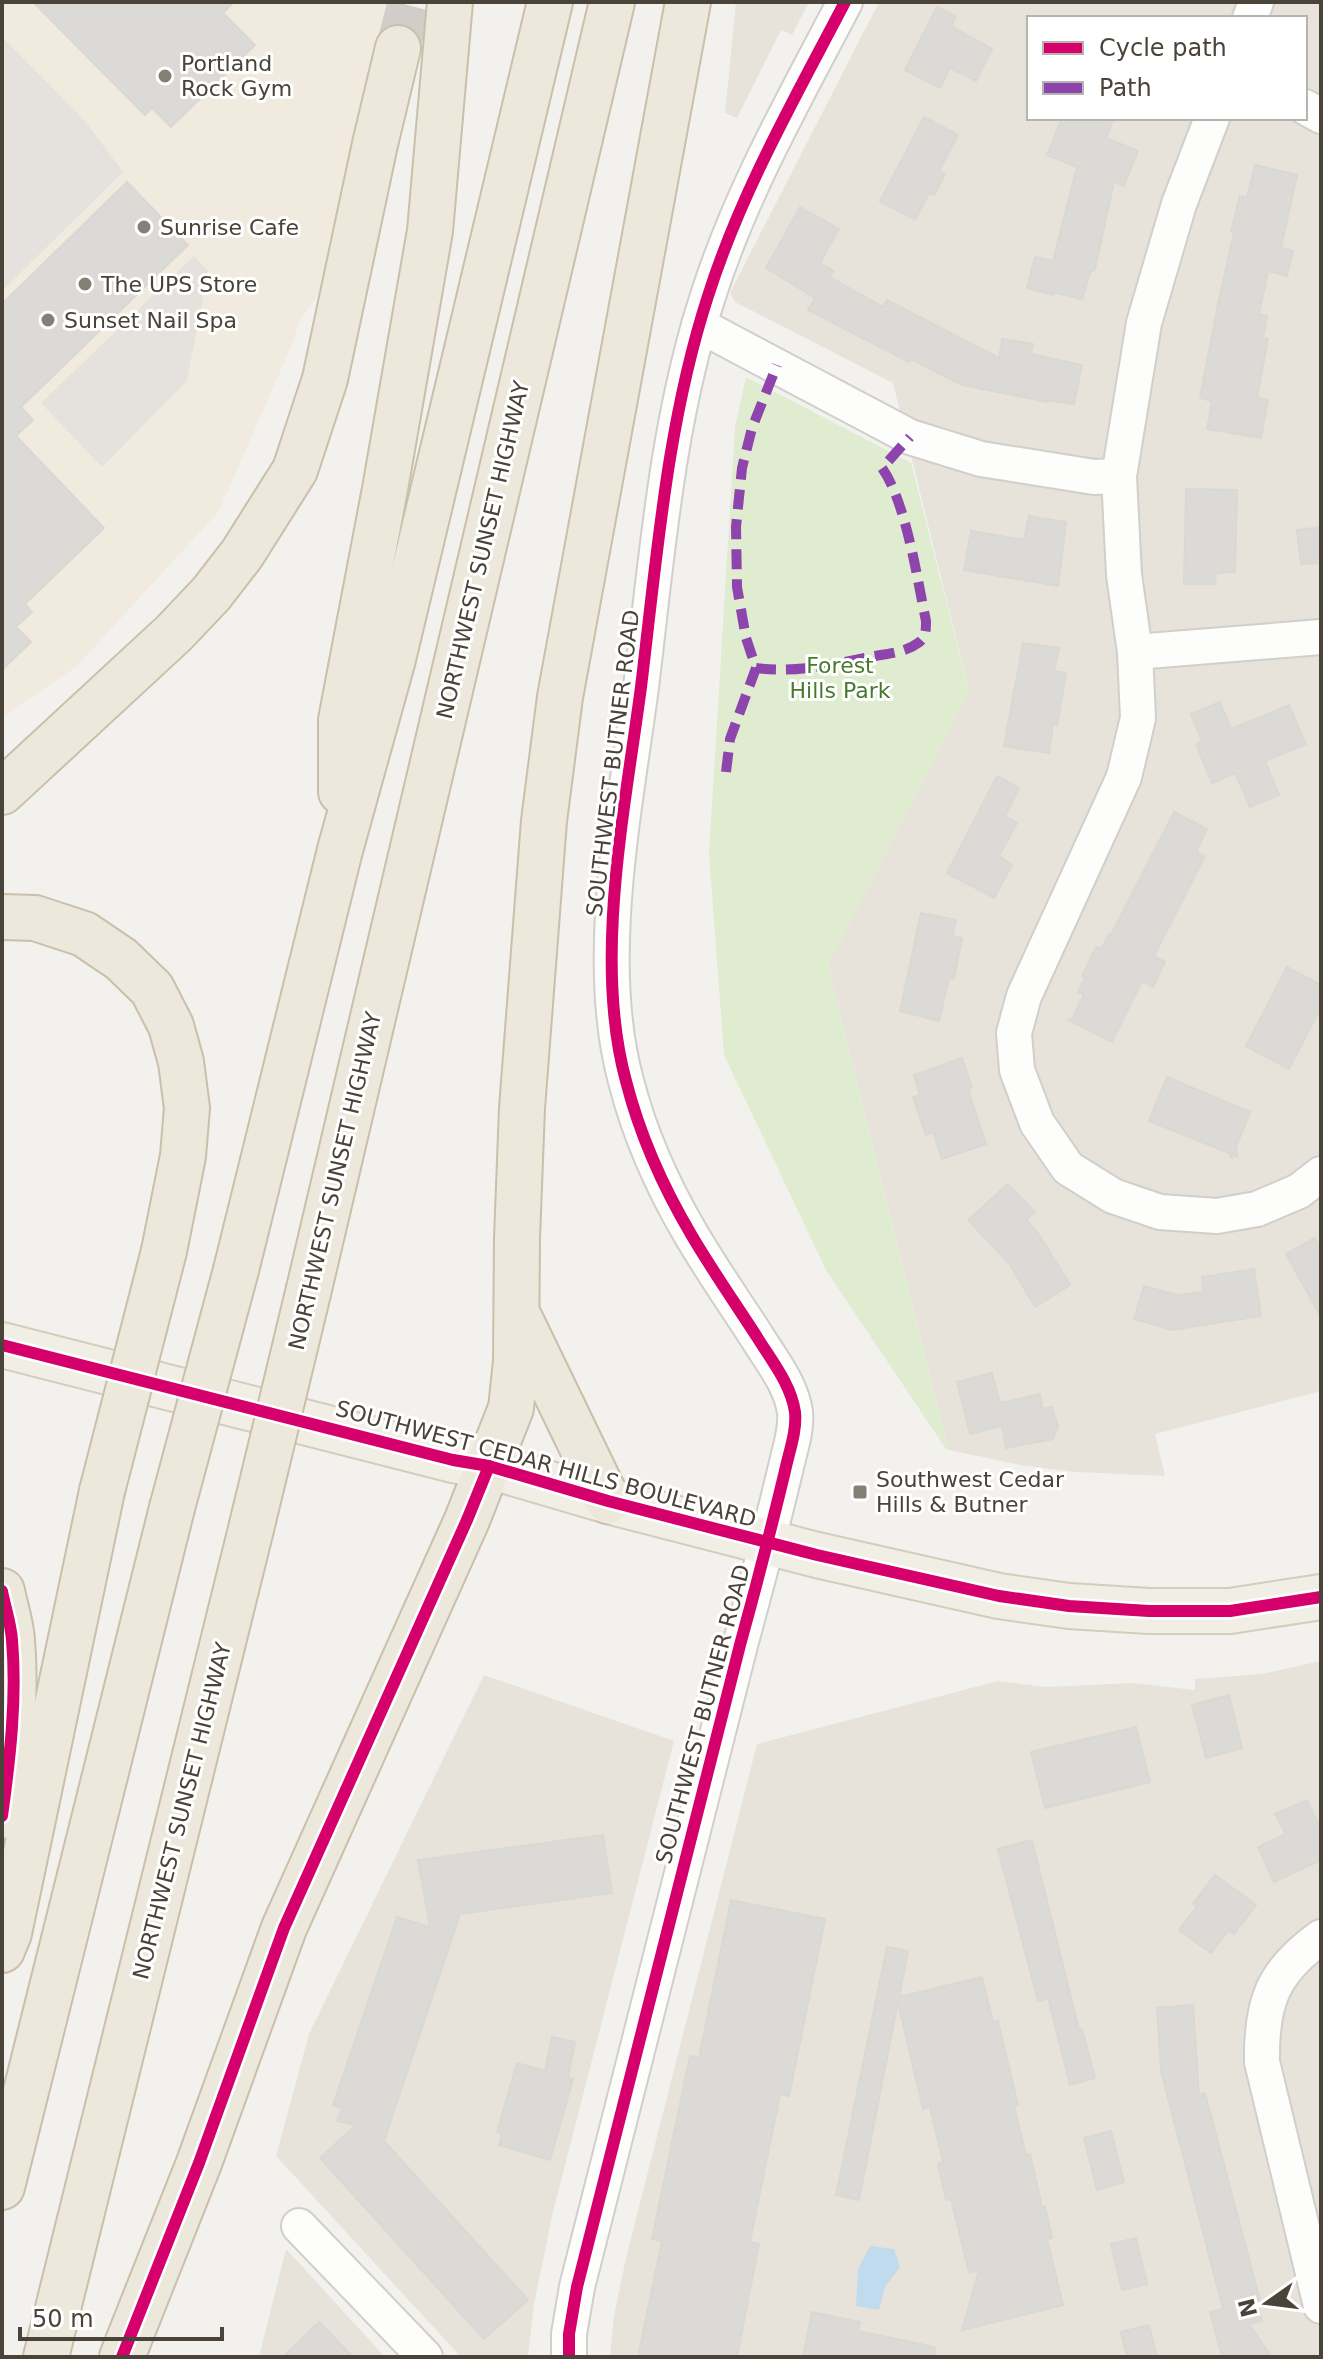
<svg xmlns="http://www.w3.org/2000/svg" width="1323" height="2359" font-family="'DejaVu Sans',sans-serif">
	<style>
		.residential { fill: #e7e3db; fill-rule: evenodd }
		.commercial { fill: #f1eade }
		.green { fill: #dfeccf }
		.parking { fill: #e5e2de }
		.water { fill: #c0dbee }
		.building { fill: #dcdad6; stroke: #dbd8d3; stroke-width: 2 }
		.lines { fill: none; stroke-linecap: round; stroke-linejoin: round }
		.highway-tunnel { stroke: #d1cec9; stroke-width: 44; stroke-dasharray: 44 22; stroke-linecap: butt }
		.minor-casing { stroke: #d1cfcb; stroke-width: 38 }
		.major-casing { stroke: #d4cdbc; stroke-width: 48 }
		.highway-casing { stroke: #cabfa9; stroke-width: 48 }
		.minor { stroke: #fdfdfc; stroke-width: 34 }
		.major { stroke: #f1eee5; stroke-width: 44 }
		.highway { stroke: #ece8dc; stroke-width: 44 }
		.highway-bridge-casing { stroke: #cabfa9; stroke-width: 48; stroke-linecap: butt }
		.highway-bridge { stroke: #ece8dc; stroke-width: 44 }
		.quiet { stroke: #8e44ad; stroke-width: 10; stroke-dasharray: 20 10; stroke-linecap: butt }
		.cycleway-casing { stroke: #fff; stroke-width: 17 }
		.cycleway { stroke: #d6006c; stroke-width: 12 }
		.poi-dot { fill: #848078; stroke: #fff; stroke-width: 3 }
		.labels { text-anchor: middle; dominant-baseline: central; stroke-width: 6; stroke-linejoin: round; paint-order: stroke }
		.poi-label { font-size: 22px; fill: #494339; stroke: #fff; text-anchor: start }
		.street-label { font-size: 22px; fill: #494339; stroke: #fff }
		.park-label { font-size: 22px; fill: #487a2d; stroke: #fff }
	</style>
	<rect width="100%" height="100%" fill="#f3f1ed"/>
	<g class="residential">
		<path d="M736 2H809L792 35 781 30 737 118 725 113Z"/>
		<path d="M879 2H1321V1391L1155 1434 1165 1476 1077 1472 1025 1466 949 1450 828 965 969 690 893 383 735 302 730 293ZM1029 18H1305V118H1029Z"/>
		<path d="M1321 1661V2357H610L614 2316 626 2258 757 1744 998 1681 1046 1687 1133 1683 1195 1690V1679L1262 1674Z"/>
		<path d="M484 1675 674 1741 553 2212 534 2304 528 2357H461L276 2156 309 2034Z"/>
		<path d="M286 2249 385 2357H259Z"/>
	</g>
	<path class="commercial" d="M2 2H398L327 282 298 324 294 340 219 511 76 667 2 717Z"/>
	<path class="green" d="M746 377 911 463 969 691 828 965 949 1450 946 1449 826 1270 724 1055 709 853 735 427Z"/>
	<g class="parking">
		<path d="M2 37 85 121 123 172 2 291Z"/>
		<path d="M194 256 208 271 187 381 102 467 41 403Z"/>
	</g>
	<path class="water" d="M870 2246 894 2249 900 2267 885 2287 879 2310 856 2306 858 2269Z"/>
	<g class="building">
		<path d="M33 2H234L223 13 255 45 171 127 152 108 145 115Z"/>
		<path d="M937 7 956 17 951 26 992 49 976 81 950 68 940 88 905 70Z"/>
		<path d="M924 117 958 135 939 171 945 174 934 195 929 193 915 220 880 201Z"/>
		<path d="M1062 118H1114L1106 138 1138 151 1124 186 1114 182 1095 269 1090 273 1082 299 1053 292V295L1027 288 1035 257 1053 261 1077 167 1047 155Z"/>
		<path d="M1255 165 1297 175 1281 248 1293 251 1287 276 1268 271 1259 314 1267 316 1263 338 1268 339 1257 398 1268 400 1261 438 1207 429 1212 401 1200 398 1217 309 1234 232 1231 231 1240 196 1247 198Z"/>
		<path d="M127 182 188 245 21 407 33 420 16 436 104 528 25 604 32 612 16 627 31 642 2 670V304Z"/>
		<path d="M800 207 839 229 820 263 834 271 830 277 883 307 887 300 999 358 1002 339 1033 344 1031 354 1082 365 1074 404 1048 400 1047 402 962 385 911 359 909 362 808 310 815 298 766 268Z"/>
		<path d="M1186 489 1237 490 1235 572 1216 573 1215 584H1184Z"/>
		<path d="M1029 516 1066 522 1058 586 964 570 971 531 1024 540Z"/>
		<path d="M1321 527V563L1301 564 1297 530Z"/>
		<path d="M1023 643 1059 648 1054 671 1066 673 1057 725 1053 724 1049 753 1004 746Z"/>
		<path d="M1220 702 1231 729 1289 705 1306 744 1265 761 1279 795 1250 807 1235 773 1212 783 1196 744 1202 741 1191 714Z"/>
		<path d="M997 776 1019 788 1005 816 1017 823 999 856 1012 865 994 898 947 873Z"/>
		<path d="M1174 812 1207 829 1196 852 1205 856 1154 956 1165 962 1153 987 1142 981 1112 1042 1068 1020 1072 1019 1084 995 1078 992 1085 977 1082 976 1096 947 1102 948 1109 934 1111 935Z"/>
		<path d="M921 913 956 920 952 936 962 938 954 979 949 978 939 1021 900 1011Z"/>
		<path d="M1287 967 1321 985V1007L1289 1069 1246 1046Z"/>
		<path d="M962 1058 972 1087 968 1089 986 1144 942 1159 933 1132 926 1135 913 1097 920 1095 914 1075Z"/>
		<path d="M1167 1077 1250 1112 1236 1147 1237 1157 1233 1155 1232 1158 1229 1153 1149 1121Z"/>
		<path d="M1008 1184 1035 1212 1026 1219 1040 1236 1070 1285 1035 1307 1009 1263 968 1220Z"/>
		<path d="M1315 1238 1321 1250V1317L1286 1254Z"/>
		<path d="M1254 1269 1261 1316 1172 1330 1134 1319 1144 1286 1177 1295 1203 1292 1202 1277Z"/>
		<path d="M992 1373 1000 1403 1040 1394 1043 1409 1052 1407 1058 1427 1053 1439 1006 1448 1002 1426 970 1434 957 1382Z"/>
		<path d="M1229 1695 1242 1748 1206 1758 1192 1705Z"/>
		<path d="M1136 1727 1150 1782 1045 1808 1031 1752Z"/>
		<path d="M1307 1800 1321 1830V1860L1274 1882 1258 1847 1286 1834 1275 1814Z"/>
		<path d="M603 1835 612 1893 460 1914 384 2141 528 2300 484 2339 320 2158 356 2125 337 2121 342 2109 333 2105 397 1917 430 1927 418 1860Z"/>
		<path d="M1032 1840 1079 2030 1082 2029 1095 2078 1070 2085 1048 1998 1038 2001 998 1849Z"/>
		<path d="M1215 1875 1256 1905 1234 1934 1229 1930 1211 1953 1179 1930 1197 1906 1193 1904Z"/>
		<path d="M731 1900 825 1919 789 2096 780 2094 750 2242 759 2244 737 2357H638L662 2241 652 2239 690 2056 699 2058Z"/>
		<path d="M887 1947 908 1951 899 1997 982 1977 993 2022 998 2021 1018 2105 1014 2106 1026 2155 1030 2154 1042 2207 1045 2206 1052 2238 1047 2239 1063 2305 962 2330 979 2270 969 2272 951 2199 946 2200 938 2164 943 2162 930 2107 923 2109 898 2002 859 2200 836 2195Z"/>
		<path d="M1193 2005 1199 2095 1205 2093 1260 2300 1257 2301 1262 2321 1249 2324 1272 2357H1222L1210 2312 1223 2309 1161 2071 1157 2008Z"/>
		<path d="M552 2037 575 2042 568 2078 573 2079 550 2160 499 2145 502 2134 497 2132 517 2063 545 2071Z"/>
		<path d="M1111 2131 1124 2182 1097 2190 1084 2138Z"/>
		<path d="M1136 2238 1147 2284 1122 2290 1111 2244Z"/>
		<path d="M812 2312 860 2322 858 2331 935 2347 934 2357H803Z"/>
		<path d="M319 2322 353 2357H283Z"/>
		<path d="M1149 2325 1157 2357H1127L1121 2332Z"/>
	</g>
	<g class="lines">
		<path class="highway-tunnel" d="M398 48 410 2"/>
		<defs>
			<g id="minor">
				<path d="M1250 18 1256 2"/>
				<path d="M1305 107 1321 116"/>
				<path d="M1212 118 1179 204 1144 323 1119 476 1124 575 1135 652 1138 718 1124 777 1024 996 1014 1033 1017 1070 1037 1123 1068 1168 1113 1196 1160 1212 1217 1216 1257 1209 1299 1191 1321 1174"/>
				<path d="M699 325 910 437 981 459 1094 477 1119 476"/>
				<path d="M1135 652 1321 637"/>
				<path d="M1321 1937C1272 1972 1261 2003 1262 2062L1321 2306"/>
				<path d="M299 2226 425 2357"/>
				<path d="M569 2357V2334L577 2287C630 2073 684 1859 740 1645 756 1587 771 1529 785 1471 789 1452 797 1431 795 1412 791 1384 771 1360 757 1337 735 1303 712 1270 692 1236 663 1187 640 1136 626 1081 593 961 625 809 641 687 657 556 667 422 708 296 741 192 795 98 845 2"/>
			</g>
			<path id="major" d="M2 1345 453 1460 489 1466 608 1501 817 1555 999 1596 1069 1606 1149 1611H1230L1321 1597"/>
			<g id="highway">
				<path d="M2 792 174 633 211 594 242 554 295 470 325 379 375 144 398 48"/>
				<path d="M341 792V720L385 489 430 231 450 2"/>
				<path d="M2 917 35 918 84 934 121 959 152 989 171 1026 181 1062 187 1108 183 1156 164 1251"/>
				<path d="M236 1270 340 850 393 659 550 2"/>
				<path d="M309 1289 612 2"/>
				<path d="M520 1319 608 1501"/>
				<path d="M2 1591C5 1607 11 1624 12 1640 17 1699 10 1758 2 1816"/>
				<path d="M2 1950 9 1933 102 1491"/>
				<path d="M2 2187 172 1508"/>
				<path d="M46 2357 251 1529"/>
				<path d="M122 2357 199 2163 284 1928 467 1520 511 1408 516 1362 517 1238 522 1108 544 821 560 697 688 2"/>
			</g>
		</defs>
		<use href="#minor" class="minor-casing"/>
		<use href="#major" class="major-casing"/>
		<use href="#highway" class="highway-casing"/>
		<use href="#minor" class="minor"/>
		<use href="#major" class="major"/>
		<use href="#highway" class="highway"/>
		<defs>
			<g id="highway-bridge">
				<path d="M102 1491 164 1251"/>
				<path d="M172 1508 236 1270"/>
				<path d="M251 1529 309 1289"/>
			</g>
		</defs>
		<use href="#highway-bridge" class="highway-bridge-casing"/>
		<use href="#highway-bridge" class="highway-bridge"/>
		<g class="quiet">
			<path d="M756 668C795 673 831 665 869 657 885 654 905 653 918 643 926 638 926 630 926 621 917 578 906 502 882 468L910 437"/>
			<path d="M726 772 730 739 756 668 746 638 737 587 736 527 742 468 752 428 777 365"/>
		</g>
		<defs>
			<g id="cycleway">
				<path d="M2 1345 453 1460 489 1466 608 1501 817 1555 999 1596 1069 1606 1149 1611H1230L1321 1597"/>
				<path d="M2 1591C5 1607 11 1624 12 1640 17 1699 10 1758 2 1816"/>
				<path d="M122 2357 199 2163 284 1928 467 1520 489 1466"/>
				<path d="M569 2357V2334L577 2287C630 2073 684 1859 740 1645 756 1587 771 1529 785 1471 789 1452 797 1431 795 1412 791 1384 771 1360 757 1337 735 1303 712 1270 692 1236 663 1187 640 1136 626 1081 593 961 625 809 641 687 657 556 667 422 708 296 741 192 795 98 845 2"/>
			</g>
		</defs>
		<use href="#cycleway" class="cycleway-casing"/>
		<use href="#cycleway" class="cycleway"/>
	</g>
	<g class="poi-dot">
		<circle cx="165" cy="76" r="8"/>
		<circle cx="144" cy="227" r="8"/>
		<circle cx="85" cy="284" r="8"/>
		<circle cx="48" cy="320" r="8"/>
		<rect x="852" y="1484" width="16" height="16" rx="4"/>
	</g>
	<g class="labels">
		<g class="poi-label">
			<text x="181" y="63">Portland<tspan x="181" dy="25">Rock Gym</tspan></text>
			<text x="160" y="227">Sunrise Cafe</text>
			<text x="101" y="284">The UPS Store</text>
			<text x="64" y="320">Sunset Nail Spa</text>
			<text x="876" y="1479">Southwest Cedar<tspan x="876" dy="25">Hills &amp; Butner</tspan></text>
		</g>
		<g class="street-label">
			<text transform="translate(483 550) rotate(-77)">NORTHWEST SUNSET HIGHWAY</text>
			<text transform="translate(613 763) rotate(-83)">SOUTHWEST BUTNER ROAD</text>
			<text transform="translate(335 1181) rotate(-77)">NORTHWEST SUNSET HIGHWAY</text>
			<text transform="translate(546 1464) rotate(15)">SOUTHWEST CEDAR HILLS BOULEVARD</text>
			<text transform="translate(703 1714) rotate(-75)">SOUTHWEST BUTNER ROAD</text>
			<text transform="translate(182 1811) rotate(-76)">NORTHWEST SUNSET HIGHWAY</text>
		</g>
		<g class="park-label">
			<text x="840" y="665">Forest<tspan x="840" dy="25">Hills Park</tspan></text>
		</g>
	</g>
	<rect width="1323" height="2359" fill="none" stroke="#494339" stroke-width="8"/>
	<rect x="1027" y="16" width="280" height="104" fill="#ffffff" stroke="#b6b4b0" stroke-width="2"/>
	<rect x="1043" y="42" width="40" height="12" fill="#d6006c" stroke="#b6b4b0" stroke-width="2"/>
	<text x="1099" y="56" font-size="24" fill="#494339">Cycle path</text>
	<rect x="1043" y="82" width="40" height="12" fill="#8e44ad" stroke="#b6b4b0" stroke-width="2"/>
	<text x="1099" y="96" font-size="24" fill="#494339">Path</text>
	<g transform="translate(1267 2303) rotate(256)" stroke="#ffffff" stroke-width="6" paint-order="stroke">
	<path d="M0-6L14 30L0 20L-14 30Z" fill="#494339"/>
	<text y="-12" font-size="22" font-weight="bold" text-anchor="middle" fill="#494339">N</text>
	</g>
	<path d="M20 2327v12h202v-12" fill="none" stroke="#494339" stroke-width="4"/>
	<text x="32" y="2327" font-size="24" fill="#494339" stroke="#ffffff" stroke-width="6" paint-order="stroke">50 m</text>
</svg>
